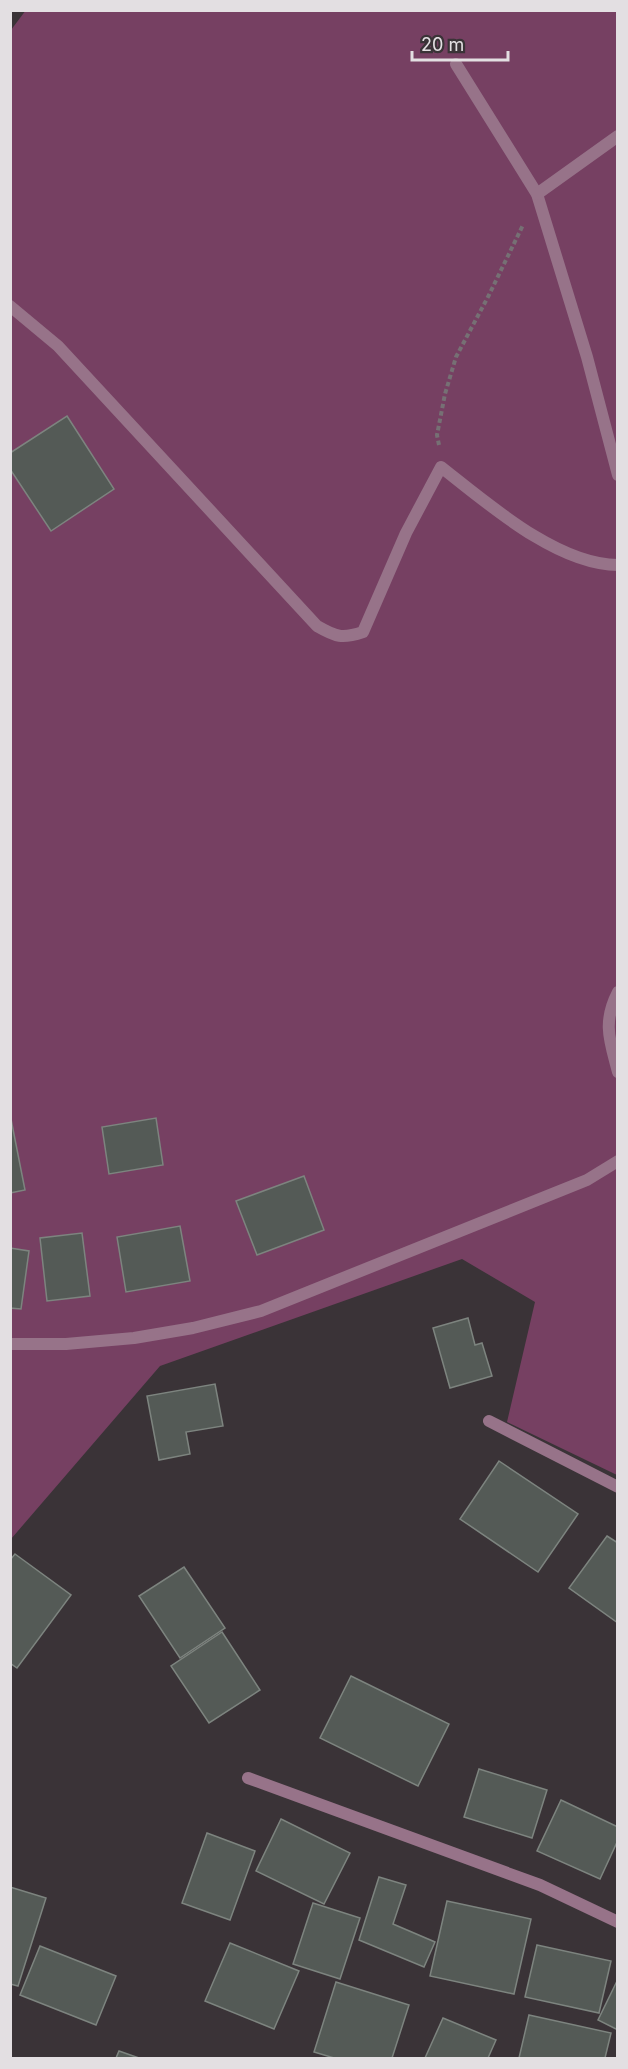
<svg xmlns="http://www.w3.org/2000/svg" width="628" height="2069" font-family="Inter,sans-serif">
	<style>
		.green { fill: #764062 }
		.building { fill: #545a56; stroke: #7d847f; stroke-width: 1.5 }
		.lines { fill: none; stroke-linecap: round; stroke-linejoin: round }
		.path { stroke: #767074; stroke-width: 4; stroke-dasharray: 4.5 3; stroke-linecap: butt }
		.street { stroke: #977389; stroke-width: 12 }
	</style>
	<rect width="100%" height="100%" fill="#3a3337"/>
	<path class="green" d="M26 10 617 11V1475L507 1422 535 1302 462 1259 160 1366 11 1539V30Z"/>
	<g class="building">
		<path d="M67 416 114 489 51 531 10 469V453Z"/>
		<path d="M10 1114 25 1190 10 1193Z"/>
		<path d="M156 1118 163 1165 109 1174 102 1127Z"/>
		<path d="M304 1176 324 1230 257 1255 236 1201Z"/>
		<path d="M180 1226 190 1281 126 1292 117 1237Z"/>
		<path d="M82 1233 90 1296 47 1301 40 1238Z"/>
		<path d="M10 1248 29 1251 21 1309 10 1308Z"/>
		<path d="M468 1318 475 1345 482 1343 492 1376 450 1388 433 1328Z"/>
		<path d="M215 1384 223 1426 186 1432 190 1454 159 1460 147 1396Z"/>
		<path d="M499 1461 578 1514 538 1572 460 1519Z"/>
		<path d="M607 1536 618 1543V1623L569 1588Z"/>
		<path d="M15 1554 71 1595 17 1668 10 1663V1560Z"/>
		<path d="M184 1567 225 1628 180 1658 139 1596Z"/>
		<path d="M222 1632 260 1690 209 1723 171 1666Z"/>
		<path d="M351 1676 449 1724 418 1786 320 1738Z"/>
		<path d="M479 1769 547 1790 532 1838 464 1817Z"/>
		<path d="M561 1800 618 1827V1840L600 1879 537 1851Z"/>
		<path d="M281 1819 350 1853 324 1904 256 1871Z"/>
		<path d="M207 1833 255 1851 230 1920 182 1903Z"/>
		<path d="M379 1877 406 1885 393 1924 435 1942 424 1967 359 1940Z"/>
		<path d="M10 1887 46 1898 18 1986 10 1984Z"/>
		<path d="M447 1901 531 1919 514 1994 430 1976Z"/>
		<path d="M313 1903 360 1918 340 1979 293 1964Z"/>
		<path d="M230 1943 299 1971 274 2029 205 2001Z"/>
		<path d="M537 1945 611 1961 599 2013 525 1997Z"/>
		<path d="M40 1946 116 1976 96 2025 20 1995Z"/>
		<path d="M618 1979V2030L598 2020Z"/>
		<path d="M336 1982 409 2005 392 2058H334L314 2052Z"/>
		<path d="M529 2015 611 2033 605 2058H519Z"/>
		<path d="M443 2018 496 2040 488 2058H425Z"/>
		<path d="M119 2051 139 2058H116Z"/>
	</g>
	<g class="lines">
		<path class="path" d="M439 445 437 435 445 394 456 357 489 295 523 225"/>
		<g class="street">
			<path d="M456 64 537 194 587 357 618 475"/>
			<path d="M537 194 618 136"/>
			<path d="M10 306 58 346 317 626C336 637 342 639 363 632L406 533 441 467C487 503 557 565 618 565"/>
			<path d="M618 992C602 1023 610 1041 618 1072"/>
			<path d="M10 1344H66L134 1338 193 1328 261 1311 587 1180 618 1161"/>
			<path d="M489 1421 618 1487"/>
			<path d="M248 1778 540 1885 618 1922"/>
		</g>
	</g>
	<rect width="628" height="2069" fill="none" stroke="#e3dfe2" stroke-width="24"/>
	<path d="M412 51v9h96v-9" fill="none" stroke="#e3dfe2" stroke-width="3"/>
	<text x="421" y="51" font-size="18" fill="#e3dfe2" stroke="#3a3337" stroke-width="4.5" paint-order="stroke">20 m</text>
</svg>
